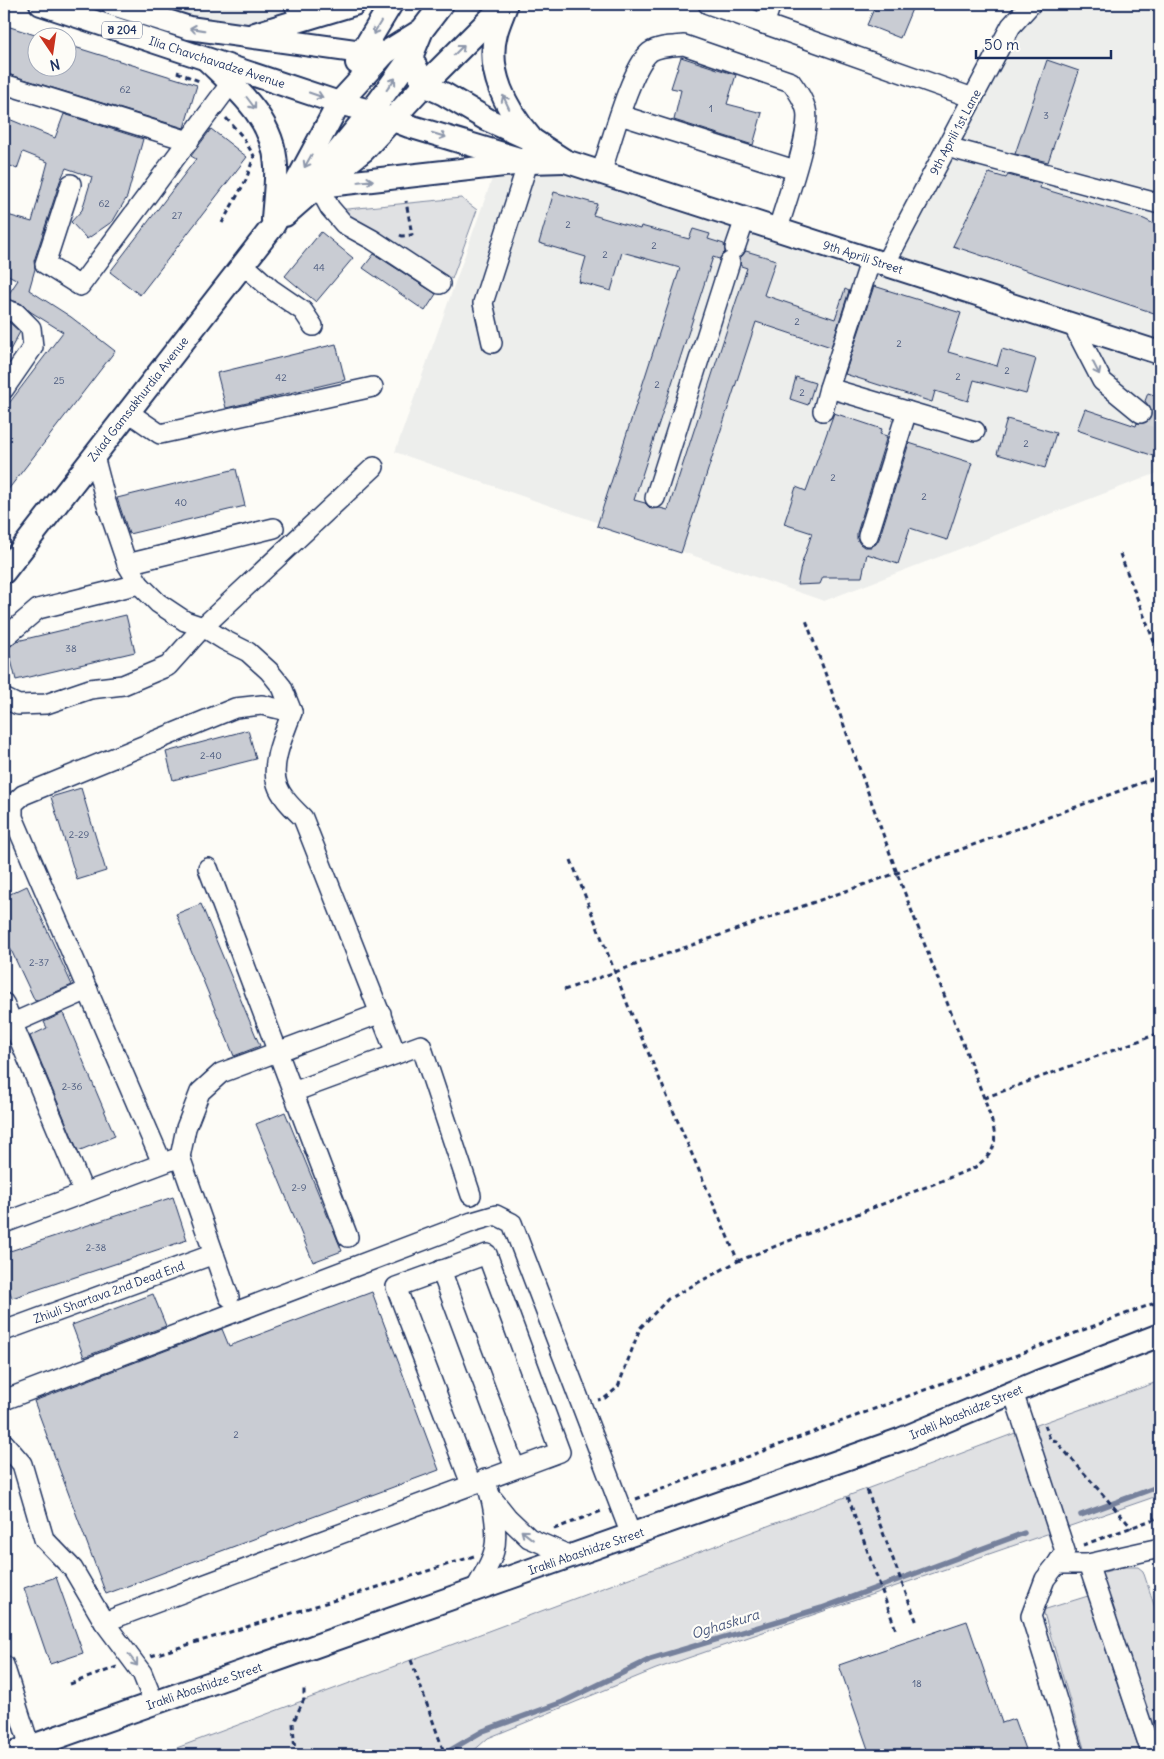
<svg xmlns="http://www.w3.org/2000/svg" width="1164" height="1759" font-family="Delius,'Noto Sans Georgian',sans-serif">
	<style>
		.built { fill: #edeeec }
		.green { fill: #e0e1e3; stroke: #7e88a0 }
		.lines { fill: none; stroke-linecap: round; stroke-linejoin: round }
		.stream { stroke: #76819c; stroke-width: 5.5 }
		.building { fill: #c9ccd3; stroke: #1b2f5e }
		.minor-tunnel { stroke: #d0d3d8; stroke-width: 19; stroke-dasharray: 19 9; stroke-linecap: butt }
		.minor-casing { stroke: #1b2f5e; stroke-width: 22 }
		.major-casing { stroke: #1b2f5e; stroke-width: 26 }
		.path { stroke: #1b2f5e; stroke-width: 3; stroke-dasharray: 5 4; stroke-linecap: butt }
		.minor { stroke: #fdfcf7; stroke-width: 19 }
		.major { stroke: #fdfcf7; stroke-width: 22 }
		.oneway { stroke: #8c96aa }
		.labels { text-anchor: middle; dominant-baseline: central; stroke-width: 4.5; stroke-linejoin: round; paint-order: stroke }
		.number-label { font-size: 10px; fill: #46567b }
		.shield { fill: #fdfcf7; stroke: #5f6c8c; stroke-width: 1 }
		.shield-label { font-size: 11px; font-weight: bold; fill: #1b2f5e }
		.street-label { font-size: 12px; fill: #1b2f5e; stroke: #fdfcf7 }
		.water-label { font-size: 14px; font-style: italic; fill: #49587d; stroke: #fdfcf7 }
	</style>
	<rect width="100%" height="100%" fill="#fdfcf7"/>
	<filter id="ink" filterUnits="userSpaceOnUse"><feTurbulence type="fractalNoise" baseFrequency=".02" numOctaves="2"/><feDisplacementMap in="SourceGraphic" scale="10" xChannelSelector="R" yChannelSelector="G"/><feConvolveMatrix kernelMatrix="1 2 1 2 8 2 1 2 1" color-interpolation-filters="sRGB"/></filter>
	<g filter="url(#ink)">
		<g class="built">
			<path d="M157 4H312L246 28 191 18Z"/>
			<path d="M1029 4H1160V472L824 601 395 452 493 176 529 162 885 264Z"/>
		</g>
		<g class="green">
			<path d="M461 198 477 210 452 279 337 210Z"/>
			<path d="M1160 1381V1495L656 1669 488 1738 469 1755H158L1034 1426Z"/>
			<path d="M1125 1567H1138L1143 1571 1160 1623V1737L1153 1734 1100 1573Z"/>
			<path d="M1088 1596 1141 1755H1086L1043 1610Z"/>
		</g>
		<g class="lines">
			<g class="stream">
				<path d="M1081 1515 1160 1486"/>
				<path d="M442 1755 483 1731 563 1702 651 1659 822 1608 1024 1533"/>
			</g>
		</g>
		<g class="building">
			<path d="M876 4H914L900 38 867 25Z"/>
			<path d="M4 25 38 36V68H68V45L197 85 184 128 4 73Z"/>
			<path d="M681 57 736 75 727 104 762 113 753 145 674 120 681 90 671 88Z"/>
			<path d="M1047 60 1079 71 1048 162 1015 154Z"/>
			<path d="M64 114 143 139 127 197 113 221 87 239 71 222 82 210 92 177 66 168 60 181 34 261 35 269 29 290 71 317 115 351 4 495V410L63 332 31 312 20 303 6 298 18 280 4 273V214L32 222 48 162 23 152 17 169 4 163V117L55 138Z"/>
			<path d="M211 129 247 157 140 295 110 272 196 159 191 156Z"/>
			<path d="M989 173 1006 178 1008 175 1041 184 1040 188 1144 219 1160 227V315L953 246Z"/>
			<path d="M554 192 597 204 593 215 640 229 641 226 689 239 693 229 710 234 708 239 724 244 725 252 719 259 713 257 634 500 645 503 651 509 660 508 668 510 747 268 741 266 740 258 746 251 776 260 764 295 835 319 845 289 849 291 831 347 756 322 681 553 597 526 680 268 622 252 611 291 579 282 586 257 539 243Z"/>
			<path d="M321 232 353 258 316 302 285 276Z"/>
			<path d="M374 254 436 294 425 311 363 268Z"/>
			<path d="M874 286 961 313 948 352 997 366 1002 349 1036 359 1026 394 974 380 968 401 935 391 932 402 845 374Z"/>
			<path d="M4 321 10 323 20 332 4 361Z"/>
			<path d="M336 344 345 380 226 408 217 373Z"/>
			<path d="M796 377 815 383 808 405 790 399Z"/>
			<path d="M1148 393 1160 397V458L1077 430 1085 409 1136 426 1137 423H1145L1150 420 1152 414 1151 409 1145 401Z"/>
			<path d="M834 413 882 429 880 434 887 436 857 533V539L860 544 864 547H871L876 544 879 539 909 443 972 463 947 540 910 528 898 564 867 554 862 577H823L820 584 797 585 801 566 812 533 784 524 796 487 806 491Z"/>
			<path d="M1007 419 1056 433 1045 468 997 454Z"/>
			<path d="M236 469 245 506 129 534 117 498Z"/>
			<path d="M126 615 135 652 16 680 8 648 17 641Z"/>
			<path d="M248 730 256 759 173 780 166 752Z"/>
			<path d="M81 788 106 871 77 880 51 797Z"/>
			<path d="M27 886 72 985 35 1001 4 935V897Z"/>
			<path d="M201 904 260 1046 234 1056 176 914Z"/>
			<path d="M63 1013 115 1136 78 1151 30 1036 47 1028 44 1022Z"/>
			<path d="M285 1112 342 1251 313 1262 256 1124Z"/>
			<path d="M173 1197 187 1240 12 1298 4 1275V1253Z"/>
			<path d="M372 1292 439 1470 106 1594 34 1401 222 1329 229 1346Z"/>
			<path d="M153 1294 166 1326 84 1357 72 1325Z"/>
			<path d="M56 1577 83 1653 50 1664 24 1588Z"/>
			<path d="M967 1621 1002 1723 1014 1719 1027 1755H870L839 1665Z"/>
		</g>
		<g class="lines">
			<path class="minor-tunnel" d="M1141 413 1160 419"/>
			<defs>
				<g id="minor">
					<path d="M294 4 302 20"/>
					<path d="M708 4 973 98"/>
					<path d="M764 24 771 4"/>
					<path d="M4 84 189 141"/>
					<path d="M620 115 795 170"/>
					<path d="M947 147 1160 204"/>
					<path d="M601 173C610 147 631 67 650 52 658 46 674 46 684 45L791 82C797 90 803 99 806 109 812 131 785 204 778 229"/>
					<path d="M71 184 45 264 80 286 231 83"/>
					<path d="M318 186 330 208 344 224 373 240 440 284"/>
					<path d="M735 248 745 219"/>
					<path d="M243 264 271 289 303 311 313 326"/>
					<path d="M885 264 1011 26 1031 4"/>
					<path d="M4 309 16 313 31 328 33 347 4 389"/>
					<path d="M1073 325 1102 381 1141 413"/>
					<path d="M492 343 483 303 532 150"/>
					<path d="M829 388 975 431"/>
					<path d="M823 411 829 388 871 259"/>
					<path d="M128 412 160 434 373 387"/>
					<path d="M94 456 106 502 127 564 139 584 158 603 185 621 203 627 224 640 248 652 269 671 282 687 292 712C285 732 270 763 277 784 281 797 293 808 303 818L396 1054"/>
					<path d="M655 498 730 262"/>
					<path d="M868 536 907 411"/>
					<path d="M127 564 274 528"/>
					<path d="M4 638 38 609 139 584"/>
					<path d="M4 698 18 705 46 704 90 689 123 685 168 666 203 627 374 467"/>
					<path d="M208 868 348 1237"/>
					<path d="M4 1003 84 1193"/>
					<path d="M13 1023 88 990"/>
					<path d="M293 1092 421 1045 471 1195"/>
					<path d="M180 1157 229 1297"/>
					<path d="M162 1163 13 817V804L23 795 235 708 262 705 292 712"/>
					<path d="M4 1223 180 1157 186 1128 200 1092 221 1073 381 1013"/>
					<path d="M441 1270 515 1468"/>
					<path d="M4 1331 214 1254"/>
					<path d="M1013 1392 1065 1551 1057 1564"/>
					<path d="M4 1400 472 1222 496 1215 512 1223 631 1535"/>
					<path d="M4 1443 22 1464 44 1539 73 1569 104 1622 560 1452 487 1254 396 1287 471 1484"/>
					<path d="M492 1498 508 1518 529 1538 571 1556"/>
					<path d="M1088 1564 1152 1755"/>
					<path d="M475 1590C481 1578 491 1564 494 1551 499 1531 492 1498 485 1479"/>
					<path d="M104 1622 142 1673 154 1703"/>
					<path d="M4 1665 30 1747"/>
					<path d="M1074 1755 1031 1616 1045 1579 1057 1564H1088L1160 1548"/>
				</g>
				<g id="major">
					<path d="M41 4 339 103 370 111 409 126 529 162 565 161"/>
					<path d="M113 4 189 28 362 52 385 53"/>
					<path d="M505 8C502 16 498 25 496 33 486 71 506 109 530 137"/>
					<path d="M255 34 354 4"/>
					<path d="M411 57 424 85 444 94 488 120 534 141 565 161 1160 353"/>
					<path d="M208 61C238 90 274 120 276 166 277 183 274 202 273 220"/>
					<path d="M357 63 362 52 391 4"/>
					<path d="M322 176 327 165 379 101 411 57 422 30 442 4"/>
					<path d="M319 186 523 163"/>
					<path d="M285 215 318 186 364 150 424 85 505 4"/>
					<path d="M4 572 273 226 339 103 385 53 422 30"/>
					<path d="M7 1755 902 1439 1038 1382 1160 1335"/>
				</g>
			</defs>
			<use href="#minor" class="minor-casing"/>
			<use href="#major" class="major-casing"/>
			<g class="path">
				<path d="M177 72 199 81"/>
				<path d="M222 223 246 180 254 156 242 136 226 118"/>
				<path d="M400 235 402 236 412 235 406 201"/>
				<path d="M1120 554 1160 657"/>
				<path d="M571 860 629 1008 738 1261 668 1299 640 1328 618 1387 605 1398 598 1400"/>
				<path d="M564 990 897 873 1160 776"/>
				<path d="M984 1098 1160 1033"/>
				<path d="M738 1261 974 1168C982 1162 992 1155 994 1144 997 1131 988 1110 984 1098L897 873 806 620"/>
				<path d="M1045 1425 1050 1439 1056 1441 1132 1528"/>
				<path d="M867 1490 917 1623"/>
				<path d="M848 1497 896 1630"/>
				<path d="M636 1499 1160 1301"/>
				<path d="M554 1529 604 1510"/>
				<path d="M1083 1545 1160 1517"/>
				<path d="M151 1656 378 1587 474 1556"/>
				<path d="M411 1660 445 1755"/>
				<path d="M70 1684 117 1667"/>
				<path d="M295 1755 293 1723 304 1699V1689"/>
			</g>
			<use href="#minor" class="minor"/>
			<use href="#major" class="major"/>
		</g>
		<defs><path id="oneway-shaft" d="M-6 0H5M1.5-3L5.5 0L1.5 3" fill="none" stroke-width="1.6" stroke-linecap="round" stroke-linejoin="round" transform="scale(1.25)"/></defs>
		<g class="oneway">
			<use href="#oneway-shaft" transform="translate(377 28) rotate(121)"/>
			<use href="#oneway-shaft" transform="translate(197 29) rotate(-171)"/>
			<use href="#oneway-shaft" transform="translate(459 50) rotate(-45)"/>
			<use href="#oneway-shaft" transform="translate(391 84) rotate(-54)"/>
			<use href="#oneway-shaft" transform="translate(316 95) rotate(19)"/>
			<use href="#oneway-shaft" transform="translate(506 102) rotate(-115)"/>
			<use href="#oneway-shaft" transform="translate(251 103) rotate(53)"/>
			<use href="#oneway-shaft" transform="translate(439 135) rotate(17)"/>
			<use href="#oneway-shaft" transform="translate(308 161) rotate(119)"/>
			<use href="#oneway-shaft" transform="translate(366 181) rotate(-6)"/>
			<use href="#oneway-shaft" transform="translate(1096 368) rotate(63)"/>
			<use href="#oneway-shaft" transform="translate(527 1535) rotate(-142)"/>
			<use href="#oneway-shaft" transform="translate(133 1660) rotate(53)"/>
		</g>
	</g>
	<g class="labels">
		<g class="number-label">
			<text x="125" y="89">62</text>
			<text x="711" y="108">1</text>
			<text x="1046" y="115">3</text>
			<text x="104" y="203">62</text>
			<text x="177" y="215">27</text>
			<text x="568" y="224">2</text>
			<text x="654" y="245">2</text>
			<text x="605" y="254">2</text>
			<text x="319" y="267">44</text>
			<text x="797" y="321">2</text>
			<text x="899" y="343">2</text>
			<text x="1007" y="370">2</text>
			<text x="958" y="376">2</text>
			<text x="281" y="377">42</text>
			<text x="59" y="380">25</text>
			<text x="657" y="384">2</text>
			<text x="802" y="392">2</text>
			<text x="1026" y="443">2</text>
			<text x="833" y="477">2</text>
			<text x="924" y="496">2</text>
			<text x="181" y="502">40</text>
			<text x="71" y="648">38</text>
			<text x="211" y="755">2-40</text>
			<text x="79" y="834">2-29</text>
			<text x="39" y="962">2-37</text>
			<text x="72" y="1086">2-36</text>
			<text x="299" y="1187">2-9</text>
			<text x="96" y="1247">2-38</text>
			<text x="236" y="1434">2</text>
			<text x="917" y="1683">18</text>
		</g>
		<rect class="shield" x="102" y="21.5" width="40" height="17" rx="4"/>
		<g class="shield-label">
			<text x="122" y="30">შ 204</text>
		</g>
		<g class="street-label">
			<text transform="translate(217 62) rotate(18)">Ilia Chavchavadze Avenue</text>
			<text transform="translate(955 132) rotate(-62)">9th Aprili 1st Lane</text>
			<text transform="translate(863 257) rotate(18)">9th Aprili Street</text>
			<text transform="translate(138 399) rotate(-52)">Zviad Gamsakhurdia Avenue</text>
			<text transform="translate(109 1292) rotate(-20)">Zhiuli Shartava 2nd Dead End</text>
			<text transform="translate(966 1412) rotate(-23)">Irakli Abashidze Street</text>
			<text transform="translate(586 1551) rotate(-19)">Irakli Abashidze Street</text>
			<text transform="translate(204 1686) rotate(-19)">Irakli Abashidze Street</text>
		</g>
		<g class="water-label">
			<text transform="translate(725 1624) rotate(-17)">Oghaskura</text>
		</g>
	</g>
	<rect width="1164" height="1759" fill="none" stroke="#fdfcf7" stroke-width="20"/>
	<rect x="10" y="10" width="1144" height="1739" fill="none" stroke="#1b2f5e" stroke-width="2" filter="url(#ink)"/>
	<g transform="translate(52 52) rotate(167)"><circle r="24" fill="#fdfcf7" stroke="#a3aaba"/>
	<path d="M0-4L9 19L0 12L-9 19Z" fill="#c8321e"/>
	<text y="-8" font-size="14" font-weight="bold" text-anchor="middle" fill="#1b2f5e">N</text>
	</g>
	<path d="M976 50v8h135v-8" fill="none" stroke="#1b2f5e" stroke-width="2.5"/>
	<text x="984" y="50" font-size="15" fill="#1b2f5e" stroke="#fdfcf7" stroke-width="4" paint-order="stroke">50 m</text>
</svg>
